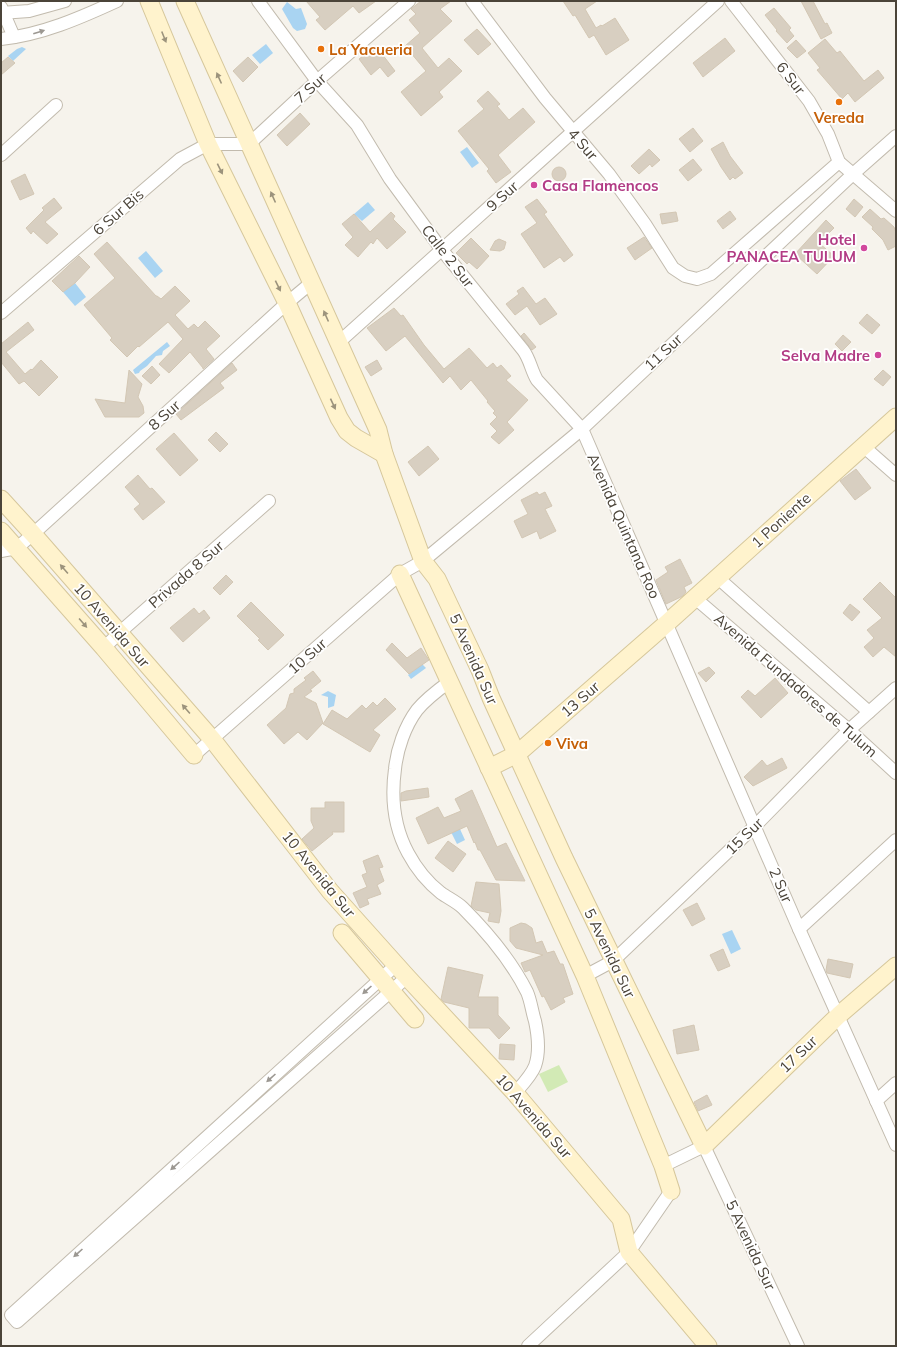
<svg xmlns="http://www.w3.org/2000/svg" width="897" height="1347" font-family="Mulish,sans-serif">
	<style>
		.green { fill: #d2eab5 }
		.water { fill: #a9d4f2 }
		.building { fill: #d8cfc1; stroke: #d3c7b4 }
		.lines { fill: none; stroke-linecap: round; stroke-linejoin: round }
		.street-casing { stroke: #c2bbae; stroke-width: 14 }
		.secondary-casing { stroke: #d6c79b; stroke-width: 19 }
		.street { stroke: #fff; stroke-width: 12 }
		.secondary { stroke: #fff3cd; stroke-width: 17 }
		.oneway { fill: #9c9892 }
		.oneway2 { fill: #9c937c }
		.food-dot { fill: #e8710a; stroke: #fff; stroke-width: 1.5 }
		.hotel-dot { fill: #d1479c; stroke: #fff; stroke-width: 1.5 }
		.labels { text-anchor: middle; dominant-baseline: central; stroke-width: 3.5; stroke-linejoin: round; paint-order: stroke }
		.food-label { font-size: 15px; font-weight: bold; fill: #c56008; stroke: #fff; text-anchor: start }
		.street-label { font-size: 15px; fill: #4b4439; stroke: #fff }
		.hotel-label { font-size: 15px; font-weight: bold; fill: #b23c85; stroke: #fff; text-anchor: end }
	</style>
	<rect width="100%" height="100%" fill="#f6f3ec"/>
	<path class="green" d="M559 1065 568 1082 548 1092 539 1074Z"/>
	<g class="water">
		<path d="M287 2 296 9 301 8 307 24 305 29 297 31 293 28 282 9Z"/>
		<path d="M266 44 273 53 260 64 252 55Z"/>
		<path d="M22 47 26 49 13 61 8 56 17 49Z"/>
		<path d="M467 147 479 163 472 168 460 152Z"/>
		<path d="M368 202 375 210 362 221 354 214Z"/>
		<path d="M146 251 163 271 155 278 138 258Z"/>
		<path d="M75 283 86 297 75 306 63 292Z"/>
		<path d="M167 342 170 346 163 351 162 355 156 356 147 366 140 371 139 373 135 374 133 370Z"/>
		<path d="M422 664 426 668 411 679 408 675Z"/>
		<path d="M328 691 336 695 334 706 328 708V697L321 695Z"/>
		<path d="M454 816 465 840 457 844 445 820Z"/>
		<path d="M732 930 741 949 731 954 722 934Z"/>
	</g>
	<g class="building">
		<path d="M306 1H376L359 13 353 6 325 30 316 20 320 17Z"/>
		<path d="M421 1H451L440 9 452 21 422 48 438 68 449 58 462 71 439 92 443 97 421 116 401 92 426 71 405 46 420 33 409 20 416 14 411 9Z"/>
		<path d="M563 1H597L585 9 596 28 601 25 602 26 615 18 629 40 606 55 594 35 589 38 575 15 573 16Z"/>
		<path d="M801 1H813L825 24 827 23 832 33 821 39Z"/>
		<path d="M774 8 791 28 789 30 794 36 787 43 776 31 777 30 765 15Z"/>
		<path d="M477 29 491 44 478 55 464 40Z"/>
		<path d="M725 38 735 51 703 77 693 63Z"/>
		<path d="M825 39 837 53 840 51 864 81 878 70 884 78 855 102 848 93 842 99 817 70 820 68 808 53Z"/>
		<path d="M796 40 806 51 797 58 787 48Z"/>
		<path d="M376 46 395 71 388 77 380 67 371 75 359 59Z"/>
		<path d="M8 57 15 63 1 75V63Z"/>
		<path d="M248 57 258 67 243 82 233 71Z"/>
		<path d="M488 91 500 104 497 106 509 120 523 108 535 122 498 155 511 172 496 183 487 171 489 169 458 131 484 109 477 101Z"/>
		<path d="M300 113 310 124 287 146 277 135Z"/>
		<path d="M693 128 703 141 690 152 679 139Z"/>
		<path d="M723 142 730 156 743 173 735 179 733 177 730 180 721 167 711 149Z"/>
		<path d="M649 149 660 160 652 167 650 164 639 174 631 166Z"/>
		<path d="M693 159 702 170 688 181 679 170Z"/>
		<circle cx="559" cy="174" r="7"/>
		<path d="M25 174 34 194 20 200 11 181Z"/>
		<path d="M54 198 62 208 45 222 58 234 47 244 33 231 31 234 26 228 44 210 42 208Z"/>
		<path d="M537 199 547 212 544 214 573 255 564 262 560 257 544 268 521 234 537 223 525 207Z"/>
		<path d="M854 199 863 207 855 217 846 209Z"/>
		<path d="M870 209 881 219 884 218 894 227 896 233V246L888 250 883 240 872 229 873 227 862 217Z"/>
		<path d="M730 211 736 219 723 229 717 221Z"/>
		<path d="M391 212 395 216 393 219 406 232 387 249 377 238 373 244 371 242 358 257 345 245 353 237 342 224 354 214 370 232Z"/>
		<path d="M676 212 678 221 662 224 660 214Z"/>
		<path d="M826 220 834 228 819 243 834 256 817 274 795 254Z"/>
		<path d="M644 237 652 248 635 260 627 248Z"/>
		<path d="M471 238 489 256 477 269 469 262 467 264 456 253Z"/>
		<path d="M499 239 506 242 504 249 500 251 490 250 495 241Z"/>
		<path d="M107 242 156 296H157L161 299 175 286 190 301 175 315 188 329 194 324 198 328 205 321 220 336 206 349 214 359 203 369V368L190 352 169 373 159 364 183 339 168 322 139 347 138 346 127 357 110 340 112 338 84 305 115 278 94 254Z"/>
		<path d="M79 256 90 267 75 283 63 292 52 281Z"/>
		<path d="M523 287 536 304 545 298 557 314 540 325 527 306 515 315 506 304 519 294 517 291Z"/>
		<path d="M394 308 401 316 403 315 424 345 444 369 469 348 487 368 493 363 497 368 501 365 511 376 506 380 528 400 507 422 514 430 499 444 491 437 497 431 490 424 497 417 493 413 495 411 487 402 488 401 471 380 461 390 450 376 443 383 405 336 386 351 367 328Z"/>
		<path d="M867 314 880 325 872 334 859 323Z"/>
		<path d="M28 322 34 330 6 352 25 374 31 369 32 370 41 360 58 377 39 396 24 381 19 384 1 362V344Z"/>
		<path d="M524 333 536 347 532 350 521 336Z"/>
		<path d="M843 335 851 342 842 351 835 344Z"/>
		<path d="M377 360 382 369 371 376 365 367Z"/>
		<path d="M232 363 237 370 220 383 224 388 181 420 176 414Z"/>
		<path d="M152 366 160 375 151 384 142 376Z"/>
		<path d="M129 370 142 384 138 397 143 406 144 413 139 417H105L95 399 125 403Z"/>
		<path d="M883 370 891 377 883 386 874 379Z"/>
		<path d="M216 432 228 444 220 452 208 440Z"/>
		<path d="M174 433 198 460 180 476 156 449Z"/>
		<path d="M428 446 439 459 419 476 408 462Z"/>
		<path d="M856 469 871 488 855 500 840 481Z"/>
		<path d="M138 475 150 489 152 488 165 502 143 520 134 509 140 504 125 487Z"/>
		<path d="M537 492 539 495 545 492 552 506 545 509 556 531 540 539 537 531 522 538 514 521 528 514 521 500Z"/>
		<path d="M680 559 692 583 684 587 686 592 683 596 666 604 656 580 668 572 665 567Z"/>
		<path d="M226 575 233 582 220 595 213 588Z"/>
		<path d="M880 582 896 598V657L884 647 873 657 864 647 874 638 867 630 882 618 863 599Z"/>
		<path d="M251 602 284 635 268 650 258 640 260 639 237 616Z"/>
		<path d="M850 604 860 612 852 621 843 613Z"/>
		<path d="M194 608 199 614 204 610 210 618 183 642 170 628Z"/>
		<path d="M392 643 407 658 421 648 429 660 409 674 386 650Z"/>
		<path d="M709 667 715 673 706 682 698 673Z"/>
		<path d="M313 671 321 681 310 690 312 691 304 697 316 703 323 723 307 740 298 732 284 744 267 725 286 708 290 694 294 693V689L306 680 304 678Z"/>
		<path d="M775 678 788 693 761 718 741 697 748 690 755 696Z"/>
		<path d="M385 698 396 709 373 730 380 735 370 752 323 724 332 710 347 719 362 705 366 709 373 702 377 706Z"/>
		<path d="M782 758 787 768 753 786 744 777 762 760 767 766Z"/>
		<path d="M428 788 429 797 401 801V793L406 791Z"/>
		<path d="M472 790 497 847 506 843 525 881 496 880 480 850H478L475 842 474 843 467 826 428 844 416 818 438 807 444 818 461 811 455 799Z"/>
		<path d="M325 802H344V832H332L333 834 312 851 302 839 314 828 311 821V808H325Z"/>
		<path d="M448 841 466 854 453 872 435 858Z"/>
		<path d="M378 855 383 867 379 868 384 881 377 885 381 894 367 899 369 904 360 908 353 893 367 887 362 875 367 873 363 861Z"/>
		<path d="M476 882 499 884 501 911 499 923 488 921 490 913 476 910 471 906Z"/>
		<path d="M697 903 705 919 692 926 683 910Z"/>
		<path d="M521 923 526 924 532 928 536 943 542 941 547 953 554 951 560 964H563L573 994 563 998 565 1002 551 1010 544 996 542 997 530 970 525 972 521 963 543 955 516 948 510 941V928Z"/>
		<path d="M723 949 730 966 718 971 710 955Z"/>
		<path d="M828 959 853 964 850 978 827 973 826 970Z"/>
		<path d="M448 967 483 975 478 997H498V1015L510 1028 499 1039 489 1028H469V1008L444 1002 441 999Z"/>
		<path d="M694 1025 699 1050 677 1054 673 1030Z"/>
		<path d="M500 1044 515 1045 514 1060 499 1059Z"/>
		<path d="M707 1095 712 1105 698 1111 694 1102Z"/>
	</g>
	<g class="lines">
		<defs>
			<g id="street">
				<path d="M258 1 317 81 357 125 390 179 442 250 523 350C530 359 531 370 537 380L582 429 799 929 896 1145"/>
				<path d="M472 1 545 98 609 174 645 224 673 268 685 276 697 279 711 274 839 162"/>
				<path d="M731 1 809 101 828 134 839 162 896 211"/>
				<path d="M1 7 14 37"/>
				<path d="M1 13 29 11 65 1"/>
				<path d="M1 39C41 35 80 18 117 1"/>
				<path d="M1 155 56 105"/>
				<path d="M1 313 180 159 208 144H249L317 81 409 1"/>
				<path d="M338 343 718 1"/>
				<path d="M863 446 896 475"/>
				<path d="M1 551 17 548 33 534 287 303 311 283"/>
				<path d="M718 578 869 712"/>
				<path d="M695 598 849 730 896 773"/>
				<path d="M104 648 119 633 269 501"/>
				<path d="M449 682C438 690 426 699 417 710 405 726 397 749 395 769 391 798 394 827 408 853 416 868 427 882 441 893 448 898 457 902 463 908 487 932 512 962 527 992 531 1001 532 1012 535 1021 538 1035 540 1052 535 1066 531 1076 522 1085 515 1093"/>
				<path d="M194 755 400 574 423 561 582 429 853 174 896 136"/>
				<path d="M799 929 896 840"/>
				<path d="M396 965 11 1315 17 1322 407 977"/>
				<path d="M585 976 613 961 755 826 849 730 896 688"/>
				<path d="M876 1101 896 1083"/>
				<path d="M663 1166 704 1146 798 1346"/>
				<path d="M528 1346 629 1252 671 1191"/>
			</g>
			<g id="secondary">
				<path d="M149 1 208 144 287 303 339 418 347 431 356 438 384 454"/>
				<path d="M185 1 378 430 384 454 423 561 437 579 480 670 491 698 564 858 704 1146 839 1015 896 966"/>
				<path d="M1 499 33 534 212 739 330 891 407 977 515 1093 621 1219 629 1252 708 1346"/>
				<path d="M1 531 104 648 194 755"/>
				<path d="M400 574 585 976 663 1166 671 1191"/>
				<path d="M489 768 517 754 666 624 896 417"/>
				<path d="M342 933 415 1019"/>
			</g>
		</defs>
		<use href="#street" class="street-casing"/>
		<use href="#secondary" class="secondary-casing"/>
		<use href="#street" class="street"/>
		<use href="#secondary" class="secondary"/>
	</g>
	<defs><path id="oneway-solid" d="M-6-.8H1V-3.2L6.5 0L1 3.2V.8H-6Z"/></defs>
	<g class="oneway">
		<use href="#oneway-solid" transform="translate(39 32) rotate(-17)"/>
		<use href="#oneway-solid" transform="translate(367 990) rotate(138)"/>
		<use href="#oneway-solid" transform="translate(271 1078) rotate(138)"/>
		<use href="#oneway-solid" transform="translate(175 1166) rotate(138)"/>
		<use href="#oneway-solid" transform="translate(78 1253) rotate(138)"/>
	</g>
	<g class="oneway2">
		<use href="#oneway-solid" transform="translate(164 37) rotate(68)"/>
		<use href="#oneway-solid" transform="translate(219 78) rotate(-114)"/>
		<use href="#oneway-solid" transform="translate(220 169) rotate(64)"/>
		<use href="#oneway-solid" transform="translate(273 197) rotate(-114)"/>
		<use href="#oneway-solid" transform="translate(278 286) rotate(64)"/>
		<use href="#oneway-solid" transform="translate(326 316) rotate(-114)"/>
		<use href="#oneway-solid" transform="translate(333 404) rotate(65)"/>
		<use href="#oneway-solid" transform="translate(64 569) rotate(-131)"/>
		<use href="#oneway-solid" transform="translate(83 623) rotate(49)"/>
		<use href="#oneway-solid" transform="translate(186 709) rotate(-131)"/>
	</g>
	<g class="food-dot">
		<circle cx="321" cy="49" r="4"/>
		<circle cx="839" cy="102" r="4"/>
		<circle cx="548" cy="743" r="4"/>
	</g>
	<g class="hotel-dot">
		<circle cx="534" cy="185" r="4"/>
		<circle cx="864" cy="248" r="4"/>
		<circle cx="878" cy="355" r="4"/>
	</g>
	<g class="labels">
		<g class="food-label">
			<text x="329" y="49">La Yacueria</text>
			<text x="839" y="117" text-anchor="middle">Vereda</text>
			<text x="556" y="743">Viva</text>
		</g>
		<g class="street-label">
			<text transform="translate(791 78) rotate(52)">6 Sur</text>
			<text transform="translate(310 88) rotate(-42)">7 Sur</text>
			<text transform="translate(583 144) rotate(49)">4 Sur</text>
			<text transform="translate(502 196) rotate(-42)">9 Sur</text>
			<text transform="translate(118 212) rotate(-41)">6 Sur Bis</text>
			<text transform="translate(448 256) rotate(52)">Calle 2 Sur</text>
			<text transform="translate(663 352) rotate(-43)">11 Sur</text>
			<text transform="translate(164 415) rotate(-42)">8 Sur</text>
			<text transform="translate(781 520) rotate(-42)">1 Poniente</text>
			<text transform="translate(624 526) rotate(66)">Avenida Quintana Roo</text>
			<text transform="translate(186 574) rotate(-41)">Privada 8 Sur</text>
			<text transform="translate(112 625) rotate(49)">10 Avenida Sur</text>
			<text transform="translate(307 656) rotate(-41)">10 Sur</text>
			<text transform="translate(474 659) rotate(66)">5 Avenida Sur</text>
			<text transform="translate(796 685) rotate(41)">Avenida Fundadores de Tulum</text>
			<text transform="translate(580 699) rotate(-41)">13 Sur</text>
			<text transform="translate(744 836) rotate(-44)">15 Sur</text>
			<text transform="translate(319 874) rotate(51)">10 Avenida Sur</text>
			<text transform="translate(781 885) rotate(67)">2 Sur</text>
			<text transform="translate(610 953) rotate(64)">5 Avenida Sur</text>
			<text transform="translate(798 1054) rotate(-44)">17 Sur</text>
			<text transform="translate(534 1116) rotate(49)">10 Avenida Sur</text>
			<text transform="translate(751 1245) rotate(65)">5 Avenida Sur</text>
		</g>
		<g class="hotel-label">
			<text x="542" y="185" text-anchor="start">Casa Flamencos</text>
			<text x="856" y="239">Hotel<tspan x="856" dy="17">PANACEA TULUM</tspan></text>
			<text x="870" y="355">Selva Madre</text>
		</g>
	</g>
	<rect width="897" height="1347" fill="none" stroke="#4b4439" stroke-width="4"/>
</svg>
